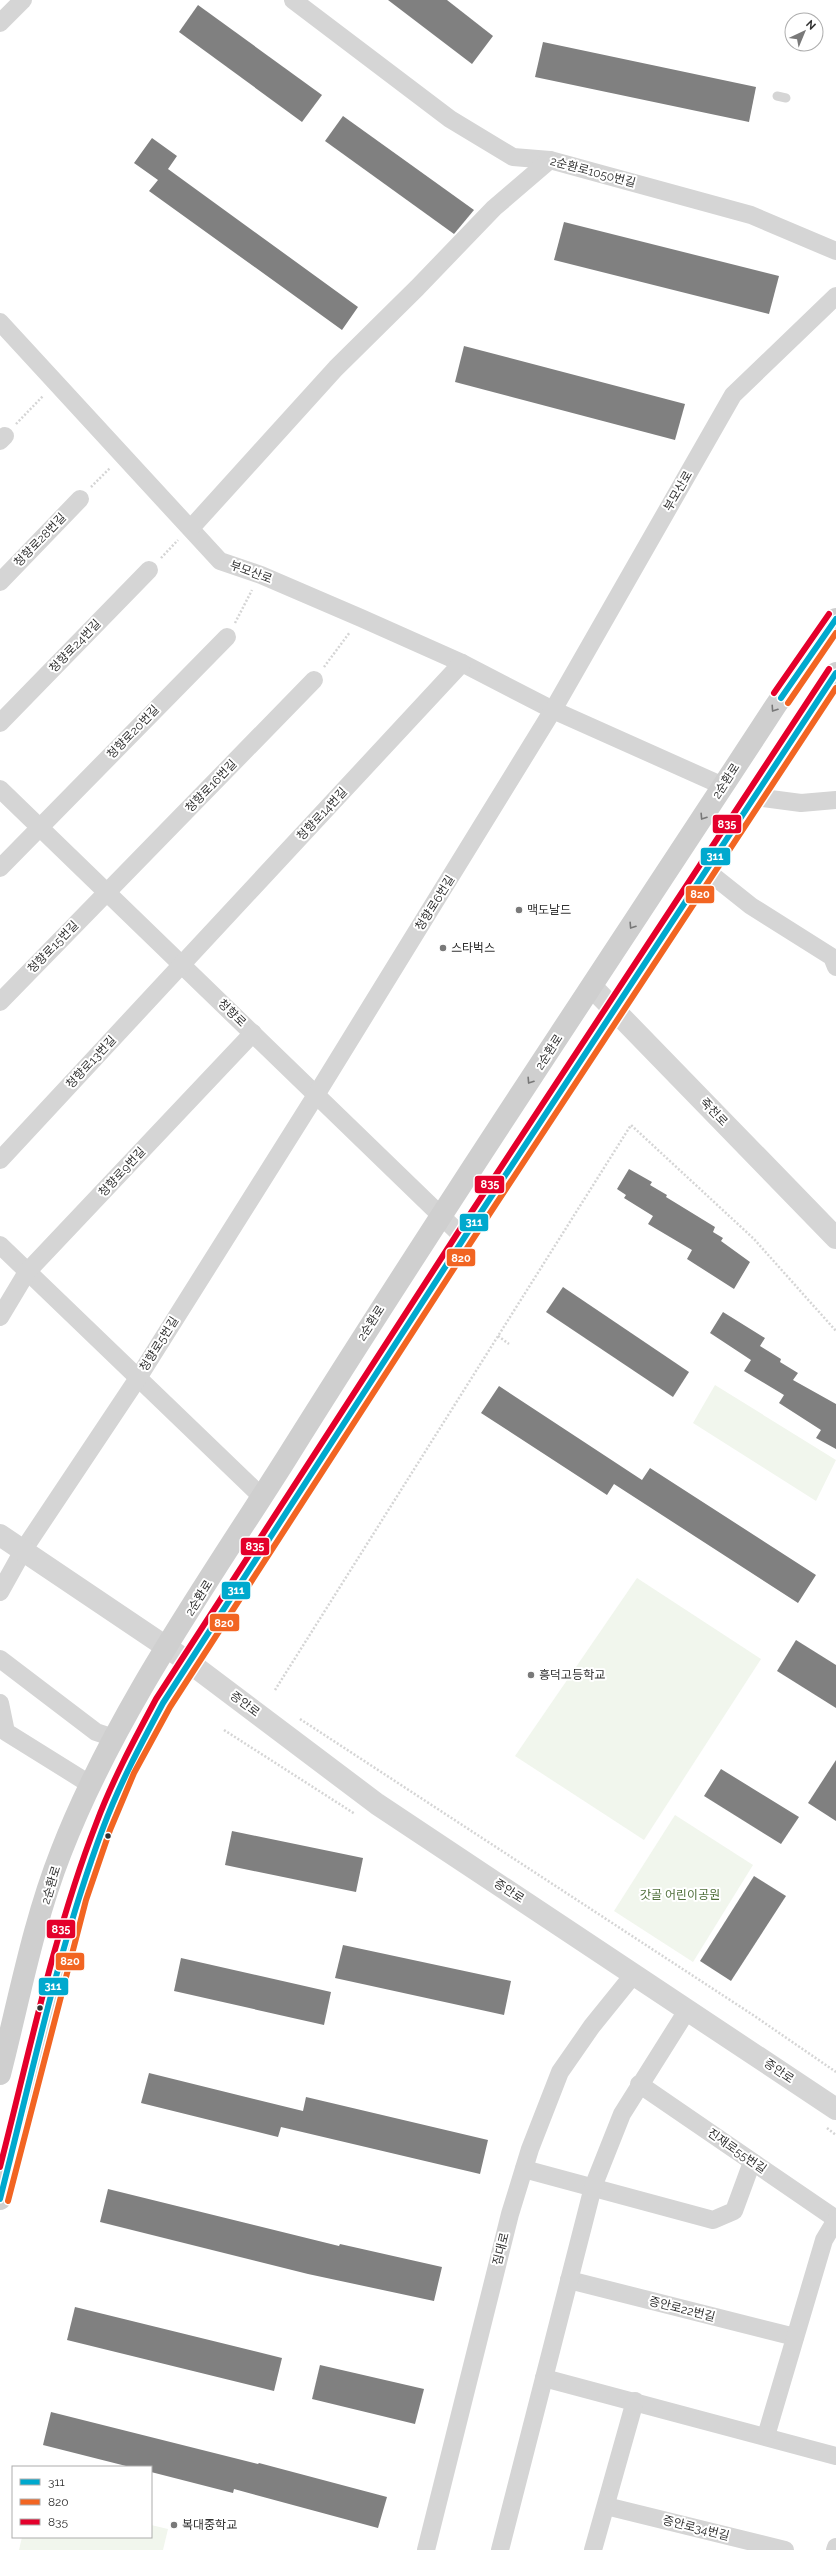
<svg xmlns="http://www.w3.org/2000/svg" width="836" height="2550" font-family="Raleway,'Noto Sans KR',sans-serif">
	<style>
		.green { fill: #f1f6ed }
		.building { fill: #808080 }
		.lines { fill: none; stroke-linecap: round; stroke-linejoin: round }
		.path { stroke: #d5d5d5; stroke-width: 2.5; stroke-dasharray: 2 2; stroke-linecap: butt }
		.service { stroke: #d5d5d5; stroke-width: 9 }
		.minor { stroke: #d5d5d5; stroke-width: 18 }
		.tertiary { stroke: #d5d5d5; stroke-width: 22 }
		.secondary { stroke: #cfcfcf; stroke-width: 22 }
		.bus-1-casing { stroke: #fff; stroke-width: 9 }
		.bus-2-casing { stroke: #fff; stroke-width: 9 }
		.bus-3-casing { stroke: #fff; stroke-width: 9 }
		.bus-1 { stroke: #00a9ce; stroke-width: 6 }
		.bus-2 { stroke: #f26522; stroke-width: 6 }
		.bus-3 { stroke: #e4002b; stroke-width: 6 }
		.oneway { stroke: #787878 }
		.poi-dot { fill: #797979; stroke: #fff; stroke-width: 1.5 }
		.bus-dot { fill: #313131; stroke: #fff; stroke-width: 1.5 }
		.labels { text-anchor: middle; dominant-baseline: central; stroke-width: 4; stroke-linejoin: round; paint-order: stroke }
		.street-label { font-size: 12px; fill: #313131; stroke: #fff }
		.poi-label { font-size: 12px; fill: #313131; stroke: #fff; text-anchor: start }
		.park-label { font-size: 12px; fill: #506f3b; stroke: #fff }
		.line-badge { stroke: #fff; stroke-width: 1.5 }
		.badge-label { font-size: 11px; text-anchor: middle; font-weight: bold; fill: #fff }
	</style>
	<rect width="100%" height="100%" fill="#fff"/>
	<g class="green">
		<path d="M715 1385 836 1460 816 1501 693 1423Z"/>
		<path d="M637 1578 761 1659 644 1840 515 1756Z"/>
		<path d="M675 1815 753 1865 693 1962 614 1911Z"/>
		<path d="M151 2525 168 2529 163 2550H19L22 2537H151Z"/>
	</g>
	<g class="building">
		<path d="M388 0H447L493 36 472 64Z"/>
		<path d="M198 5 322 95 302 122 179 32Z"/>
		<path d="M543 42 756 87 749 122 535 77Z"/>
		<path d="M343 116 474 210 454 234 325 141Z"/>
		<path d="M152 138 177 156 168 169 358 307 342 330 149 191 158 180 134 163Z"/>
		<path d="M564 222 779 276 769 314 554 260Z"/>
		<path d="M464 346 685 404 675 440 455 382Z"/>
		<path d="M629 1169 652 1182 650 1185 667 1195 666 1197 715 1227 713 1232 723 1238 721 1241 750 1262 734 1289 687 1259 692 1250 648 1224 653 1216 624 1198 626 1195 617 1189Z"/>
		<path d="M563 1287 689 1372 673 1397 546 1312Z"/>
		<path d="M723 1312 765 1338 760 1346 781 1359 780 1362 798 1373 793 1380 836 1404V1449L816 1438 821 1430 779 1403 784 1395 744 1371 751 1360 710 1333Z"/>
		<path d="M499 1386 642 1480 650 1468 816 1575 798 1603 614 1484 607 1495 481 1413Z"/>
		<path d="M796 1640 836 1665V1708L777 1671Z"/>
		<path d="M836 1760V1821L808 1803Z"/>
		<path d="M721 1769 799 1817 781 1844 704 1796Z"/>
		<path d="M232 1831 363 1858 356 1892 225 1865Z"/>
		<path d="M754 1876 786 1896 731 1981 700 1961Z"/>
		<path d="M343 1945 511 1981 504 2015 335 1978Z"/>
		<path d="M181 1958 331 1992 324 2025 174 1991Z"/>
		<path d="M149 2073 303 2111 306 2097 488 2140 480 2174 281 2127 278 2137 141 2103Z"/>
		<path d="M108 2189 339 2246 340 2244 442 2267 434 2301 308 2274 100 2222Z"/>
		<path d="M75 2307 282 2358 274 2391 67 2340Z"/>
		<path d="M320 2365 424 2389 415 2424 312 2399Z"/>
		<path d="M51 2412 258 2464 259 2463 387 2497 378 2528 234 2489 233 2493 151 2472V2467H130L43 2445Z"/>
	</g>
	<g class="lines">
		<g class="path">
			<path d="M16 424 43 396"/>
			<path d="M91 487 110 468"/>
			<path d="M161 558 178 540"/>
			<path d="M235 623 252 590"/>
			<path d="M324 667 350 632"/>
			<path d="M498 1336 509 1344"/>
			<path d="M275 1690 631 1125 754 1239 836 1331"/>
			<path d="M300 1719 753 2015 836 2072"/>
			<path d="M224 1730 355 1814"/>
			<path d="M827 2128 836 2135"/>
		</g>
		<path class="service" d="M777 96 786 98"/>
		<g class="minor">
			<path d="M293 0 450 119 513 157 550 160 751 215 836 251"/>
			<path d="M0 23 23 0"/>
			<path d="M0 322 220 561 261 575 361 618 462 663 553 710 723 786"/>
			<path d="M0 441 5 436"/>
			<path d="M191 528 336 368 417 288 494 208 550 160"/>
			<path d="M0 582 80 499"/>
			<path d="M0 723 149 570"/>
			<path d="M0 789 464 1238"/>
			<path d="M755 797 801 803 836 800"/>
			<path d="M0 868 227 637"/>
			<path d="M707 871 751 906 832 957 836 967"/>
			<path d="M0 1002 314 680"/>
			<path d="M0 1160 462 663"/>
			<path d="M0 1245 262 1497"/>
			<path d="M0 1317 27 1272 253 1033"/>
			<path d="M0 1592 24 1549 138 1378 316 1095 553 710 733 395 836 296"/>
			<path d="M0 1659 96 1732 114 1738"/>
			<path d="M0 1703 6 1732 91 1785"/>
			<path d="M639 2084 836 2219"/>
			<path d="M524 2169 713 2220 734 2211 752 2162"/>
			<path d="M569 2280 795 2337"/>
			<path d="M544 2378 836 2456"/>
			<path d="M766 2436 824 2240 836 2220"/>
			<path d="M606 2506 785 2550"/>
			<path d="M426 2550 510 2214 530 2149 560 2072 592 2026 634 1974"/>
			<path d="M500 2550 593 2187 622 2114 688 2009"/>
			<path d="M593 2550 635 2401"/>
			<path d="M835 2550 836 2547"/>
		</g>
		<g class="tertiary">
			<path d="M592 987 836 1238"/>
			<path d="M0 1535 190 1663 377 1804 836 2109"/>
		</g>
		<g class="secondary">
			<path d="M0 2074C19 2000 33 1923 61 1852 115 1713 207 1584 286 1459 445 1205 612 956 776 705L836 619"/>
			<path d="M0 2199 78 1898 103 1827 127 1770 163 1703 464 1238 836 673"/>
		</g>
		<defs>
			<g id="bus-1">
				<path d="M781 698 836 619"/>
				<path d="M0 2199C32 2075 58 1948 103 1828 119 1785 141 1744 163 1703L464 1238 836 673"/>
			</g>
			<g id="bus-2">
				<path d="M788 703 836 633"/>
				<path d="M8 2201 86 1900 110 1830 134 1773 170 1707 471 1242 836 688"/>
			</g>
			<g id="bus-3">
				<path d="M774 693 829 614"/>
				<path d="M0 2167C29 2054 54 1932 96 1824 112 1781 134 1740 156 1699L457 1234 829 669"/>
			</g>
		</defs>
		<use href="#bus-1" class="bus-1-casing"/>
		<use href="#bus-2" class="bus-2-casing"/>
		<use href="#bus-3" class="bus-3-casing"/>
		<use href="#bus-1" class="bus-1"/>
		<use href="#bus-2" class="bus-2"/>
		<use href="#bus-3" class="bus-3"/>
	</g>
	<defs><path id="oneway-chevron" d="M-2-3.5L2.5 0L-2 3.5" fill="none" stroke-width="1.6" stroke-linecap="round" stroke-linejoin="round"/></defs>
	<g class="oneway">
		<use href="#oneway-chevron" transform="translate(774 709) rotate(124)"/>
		<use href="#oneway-chevron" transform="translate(703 817) rotate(123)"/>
		<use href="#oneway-chevron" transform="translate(632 926) rotate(123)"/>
		<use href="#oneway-chevron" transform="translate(530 1081) rotate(123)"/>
	</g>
	<g class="poi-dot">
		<circle cx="519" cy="910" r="4"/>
		<circle cx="443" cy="948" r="4"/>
		<circle cx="531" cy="1675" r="4"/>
		<circle cx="174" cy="2525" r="4"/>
	</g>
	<g class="bus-dot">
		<circle cx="108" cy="1836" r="3.5"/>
		<circle cx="40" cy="2008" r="3.5"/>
	</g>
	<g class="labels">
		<g class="street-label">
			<text transform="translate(593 172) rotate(15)">2순환로1050번길</text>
			<text transform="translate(678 491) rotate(-60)">부모산로</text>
			<text transform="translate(40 540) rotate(-46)">청향로28번길</text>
			<text transform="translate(251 572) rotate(20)">부모산로</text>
			<text transform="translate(75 646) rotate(-46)">청향로24번길</text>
			<text transform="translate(133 732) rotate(-46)">청향로20번길</text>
			<text transform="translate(726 781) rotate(-57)">2순환로</text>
			<text transform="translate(211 786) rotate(-46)">청향로16번길</text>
			<text transform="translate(322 814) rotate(-47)">청향로14번길</text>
			<text transform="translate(435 903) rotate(-58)">청향로6번길</text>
			<text transform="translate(53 947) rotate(-46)">청향로15번길</text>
			<text transform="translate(232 1013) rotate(44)">청향로</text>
			<text transform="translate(549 1052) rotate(-57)">2순환로</text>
			<text transform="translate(91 1062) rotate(-47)">청향로13번길</text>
			<text transform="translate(714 1112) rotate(46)">죽천로</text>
			<text transform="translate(122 1172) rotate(-47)">청향로9번길</text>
			<text transform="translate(371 1323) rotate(-57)">2순환로</text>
			<text transform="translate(159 1344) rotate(-58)">청향로5번길</text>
			<text transform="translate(199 1598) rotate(-58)">2순환로</text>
			<text transform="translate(245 1704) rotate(37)">증안로</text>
			<text transform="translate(51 1885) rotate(-73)">2순환로</text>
			<text transform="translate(509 1891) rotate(33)">증안로</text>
			<text transform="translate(779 2071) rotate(34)">증안로</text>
			<text transform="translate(737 2151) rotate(35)">진재로55번길</text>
			<text transform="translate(501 2249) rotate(-76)">짐대로</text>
			<text transform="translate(682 2309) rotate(14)">증안로22번길</text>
			<text transform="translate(696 2528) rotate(14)">증안로34번길</text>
		</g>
		<g class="poi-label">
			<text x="527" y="910">맥도날드</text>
			<text x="451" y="948">스타벅스</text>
			<text x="539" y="1675">흥덕고등학교</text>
			<text x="182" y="2525">복대중학교</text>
		</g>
		<g class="park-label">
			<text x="680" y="1895">갓골 어린이공원</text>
		</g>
	</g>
	<g class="line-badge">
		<rect x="712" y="814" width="30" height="20" rx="4" fill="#e4002b"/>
		<rect x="700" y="847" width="31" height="19" rx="4" fill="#00a9ce"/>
		<rect x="685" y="885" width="30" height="19" rx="4" fill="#f26522"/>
		<rect x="474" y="1175" width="31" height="19" rx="4" fill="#e4002b"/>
		<rect x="459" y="1213" width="30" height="19" rx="4" fill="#00a9ce"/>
		<rect x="446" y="1248" width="30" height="19" rx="4" fill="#f26522"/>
		<rect x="240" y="1537" width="30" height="19" rx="4" fill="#e4002b"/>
		<rect x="221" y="1581" width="30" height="19" rx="4" fill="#00a9ce"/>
		<rect x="209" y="1613" width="31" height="19" rx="4" fill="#f26522"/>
		<rect x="46" y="1919" width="30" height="20" rx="4" fill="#e4002b"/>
		<rect x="55" y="1952" width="30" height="19" rx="4" fill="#f26522"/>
		<rect x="38" y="1977" width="31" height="19" rx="4" fill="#00a9ce"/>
	</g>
	<g class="badge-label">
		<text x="727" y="828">835</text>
		<text x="715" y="860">311</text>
		<text x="700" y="898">820</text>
		<text x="490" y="1188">835</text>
		<text x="474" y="1226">311</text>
		<text x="461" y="1262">820</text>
		<text x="255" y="1550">835</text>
		<text x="236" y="1594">311</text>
		<text x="224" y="1627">820</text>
		<text x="61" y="1933">835</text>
		<text x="70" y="1965">820</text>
		<text x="53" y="1990">311</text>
	</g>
	<rect x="12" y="2466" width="140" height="72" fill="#ffffff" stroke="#adadad"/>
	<rect x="20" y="2479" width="20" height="6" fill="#00a9ce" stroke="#adadad"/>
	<text x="48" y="2486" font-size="12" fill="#313131">311</text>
	<rect x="20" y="2499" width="20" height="6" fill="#f26522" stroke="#adadad"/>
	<text x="48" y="2506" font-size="12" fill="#313131">820</text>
	<rect x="20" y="2519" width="20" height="6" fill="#e4002b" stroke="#adadad"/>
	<text x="48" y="2526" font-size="12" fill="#313131">835</text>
	<g transform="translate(804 32) rotate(44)"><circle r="19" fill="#ffffff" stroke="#adadad"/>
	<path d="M0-3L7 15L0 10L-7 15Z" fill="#797979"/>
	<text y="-6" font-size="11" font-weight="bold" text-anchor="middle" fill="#313131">N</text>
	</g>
</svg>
